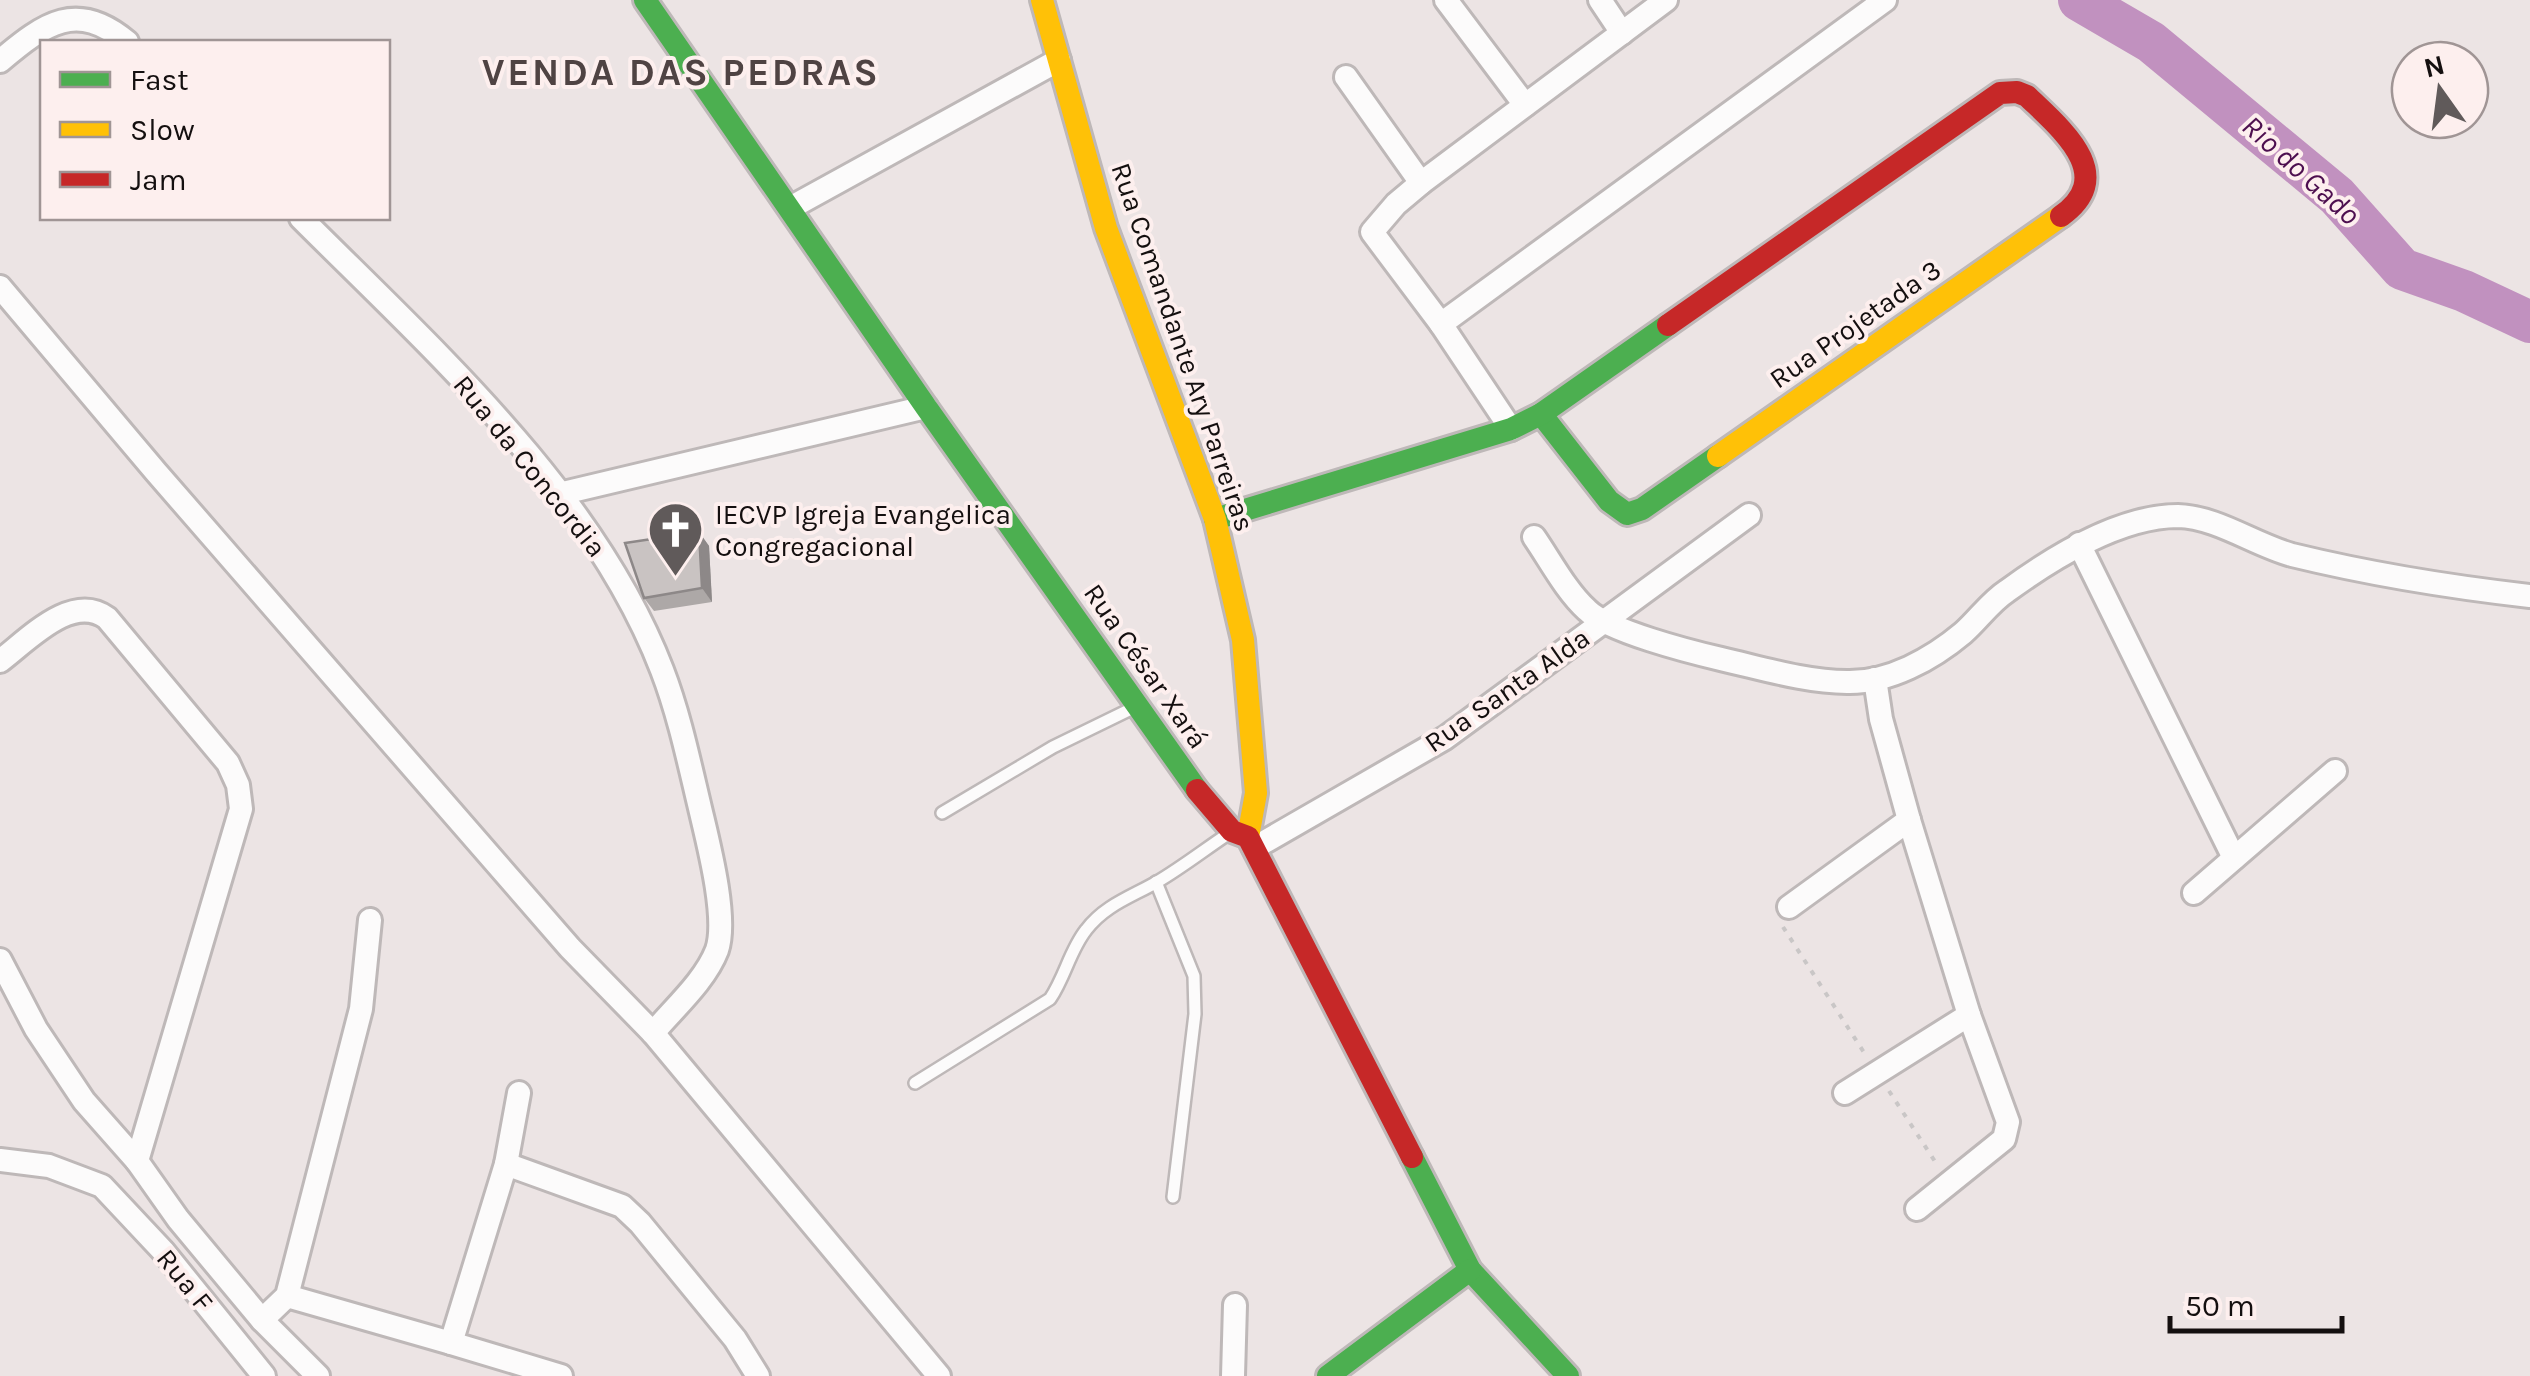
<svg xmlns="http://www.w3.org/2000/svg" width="2530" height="1376" font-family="Karla,sans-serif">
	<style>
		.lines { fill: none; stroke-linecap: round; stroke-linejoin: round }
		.river { stroke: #c191bf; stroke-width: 42 }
		.lane-casing { stroke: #beb8b8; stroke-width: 16 }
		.street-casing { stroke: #beb8b8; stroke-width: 28 }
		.fast-casing { stroke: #beb8b8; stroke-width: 28 }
		.slow-casing { stroke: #beb8b8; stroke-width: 28 }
		.jam-casing { stroke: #beb8b8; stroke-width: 28 }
		.path { stroke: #c9c6c6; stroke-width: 4; stroke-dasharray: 5 8; stroke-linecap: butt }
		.lane { stroke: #fcfbfb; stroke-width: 11 }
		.street { stroke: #fcfbfb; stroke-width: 22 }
		.fast { stroke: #4caf50; stroke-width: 22 }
		.slow { stroke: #ffc107; stroke-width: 22 }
		.jam { stroke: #c62828; stroke-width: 22 }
		.wall { fill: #ada8a7 }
		.shaded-wall { fill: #8d8888 }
		.building { fill: #c9c3c2; stroke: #8d8888; stroke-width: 2.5 }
		.labels { text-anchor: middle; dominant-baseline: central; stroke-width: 8; stroke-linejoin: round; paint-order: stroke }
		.street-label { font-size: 28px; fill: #140f0f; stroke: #fdefee }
		.poi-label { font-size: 28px; fill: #140f0f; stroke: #fdefee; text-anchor: start }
		.water-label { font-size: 30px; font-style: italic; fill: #4d0f4f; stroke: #fdefee }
		.district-label { font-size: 38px; font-weight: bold; letter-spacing: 2.5px; fill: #4f4343; stroke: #fdefee }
	</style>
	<rect width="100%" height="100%" fill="#ece4e4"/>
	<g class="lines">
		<path class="river" d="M2079 0 2151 42 2337 196 2402 269 2464 291 2530 322"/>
		<defs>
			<g id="lane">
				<path d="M942 813 1053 747 1135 707"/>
				<path d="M1156 882 1194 976 1195 1014 1173 1197"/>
				<path d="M915 1083 1050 999C1065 977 1070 950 1086 930 1105 905 1131 897 1157 882 1181 868 1204 850 1228 834"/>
			</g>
			<g id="street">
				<path d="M1446 0 1525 105"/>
				<path d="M1600 0 1622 33"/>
				<path d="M0 61C45 23 77 0 127 42"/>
				<path d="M1346 77 1421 183"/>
				<path d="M790 208 1059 60"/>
				<path d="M301 218C432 349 594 493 662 670 679 714 689 762 700 808 708 842 728 918 717 950 705 981 674 1008 653 1033"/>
				<path d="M0 287 156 472 570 948 653 1033 939 1376"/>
				<path d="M1441 324 1885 0"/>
				<path d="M1511 429 1441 324 1372 232 1396 204 1421 183 1666 0"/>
				<path d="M559 494 926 407"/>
				<path d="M1534 537C1550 560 1566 591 1587 610 1608 631 1691 652 1721 659 1761 668 1806 682 1847 682 1889 683 1932 659 1963 633 1978 620 1990 602 2007 591 2052 558 2120 516 2178 516 2217 517 2255 545 2292 555 2370 574 2450 587 2530 596"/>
				<path d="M2079 544 2234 858"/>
				<path d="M0 661C28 640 72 592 107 618L228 763 238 785 241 809 137 1161"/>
				<path d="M1875 679 1881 719 1909 820 1969 1015 2008 1122 2004 1139 1917 1209"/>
				<path d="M1254 848 1445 738 1749 515"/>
				<path d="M2194 893 2335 771"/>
				<path d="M1789 907 1909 820"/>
				<path d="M0 960 36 1029 84 1101 137 1161 178 1219 262 1320 318 1376"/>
				<path d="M519 1093 506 1164 451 1343 561 1376"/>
				<path d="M1845 1093 1969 1015"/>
				<path d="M0 1160 49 1166 102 1186 163 1251 264 1376"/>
				<path d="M506 1164 622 1206 640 1223 735 1339 758 1376"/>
				<path d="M287 1296 451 1343"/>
				<path d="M262 1320 287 1296 361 1009 370 920"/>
				<path d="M1233 1376 1235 1305"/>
			</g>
			<g id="fast">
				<path d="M645 0 926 407 1197 790"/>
				<path d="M1541 414 1609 501 1627 514 1642 509 1718 456"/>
				<path d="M1215 519 1511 429 1541 414 1668 325"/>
				<path d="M1412 1157 1470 1270 1568 1376"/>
				<path d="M1328 1376 1470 1270"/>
			</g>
			<g id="slow">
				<path d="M1042 0 1106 228 1215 519 1243 640 1256 793 1248 837"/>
				<path d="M1718 456 2061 216"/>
			</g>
			<g id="jam">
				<path d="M1668 325 2000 93 2017 92 2027 96C2060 128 2119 175 2061 216"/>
				<path d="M1197 790 1232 831 1248 837 1412 1157"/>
			</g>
		</defs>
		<use href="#lane" class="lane-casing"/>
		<use href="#street" class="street-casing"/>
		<use href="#fast" class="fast-casing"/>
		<use href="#slow" class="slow-casing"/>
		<use href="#jam" class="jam-casing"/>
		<g class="path">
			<path d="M1783 927 1865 1054"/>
			<path d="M1889 1091 1936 1163"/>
		</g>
		<use href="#lane" class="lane"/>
		<use href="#street" class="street"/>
		<use href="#fast" class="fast"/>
		<use href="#slow" class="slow"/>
		<use href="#jam" class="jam"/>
	</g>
	<path class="wall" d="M699 532 709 546 712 602 654 611 644 598Z"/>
	<path class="shaded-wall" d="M699 532 709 546 712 602 702 588Z"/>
	<path class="building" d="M699 532 702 588 644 598 625 543Z"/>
	<defs>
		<symbol id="church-pin" viewBox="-11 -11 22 30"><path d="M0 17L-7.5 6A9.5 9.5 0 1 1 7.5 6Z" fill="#605a5a" stroke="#fdefee"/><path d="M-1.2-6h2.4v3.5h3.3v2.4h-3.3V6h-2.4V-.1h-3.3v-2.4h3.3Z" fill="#fff"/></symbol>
	</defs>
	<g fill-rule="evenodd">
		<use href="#church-pin" x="644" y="498" width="63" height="86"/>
	</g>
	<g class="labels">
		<g class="street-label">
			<text transform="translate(1855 324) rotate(-35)">Rua Projetada 3</text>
			<text transform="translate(1183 347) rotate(71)">Rua Comandante Ary Parreiras</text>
			<text transform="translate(530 466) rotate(51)">Rua da Concordia</text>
			<text transform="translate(1146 666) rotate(55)">Rua César Xará</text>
			<text transform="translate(1507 690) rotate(-35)">Rua Santa Alda</text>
			<text transform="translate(185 1280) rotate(51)">Rua F</text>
		</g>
		<g class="poi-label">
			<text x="715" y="514">IECVP Igreja Evangelica<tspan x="715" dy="32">Congregacional</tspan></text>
		</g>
		<g class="water-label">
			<text transform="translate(2301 170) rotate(42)">Rio do Gado</text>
		</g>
		<g class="district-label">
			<text x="681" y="72">VENDA DAS PEDRAS</text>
		</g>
	</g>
	<rect x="40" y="40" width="350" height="180" fill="#fdefee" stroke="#a09595" stroke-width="2.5"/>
	<rect x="60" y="72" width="50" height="15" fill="#4caf50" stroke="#a09595" stroke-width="2.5"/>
	<text x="130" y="90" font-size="30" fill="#140f0f">Fast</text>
	<rect x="60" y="122" width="50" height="15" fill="#ffc107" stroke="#a09595" stroke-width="2.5"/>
	<text x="130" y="140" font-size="30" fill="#140f0f">Slow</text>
	<rect x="60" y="172" width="50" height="15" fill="#c62828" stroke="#a09595" stroke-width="2.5"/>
	<text x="130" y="190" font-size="30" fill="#140f0f">Jam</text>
	<g transform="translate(2440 90) rotate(346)"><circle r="48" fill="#fdefee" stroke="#a09595" stroke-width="2.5"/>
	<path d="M0-8L18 38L0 25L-18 38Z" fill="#605a5a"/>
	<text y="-15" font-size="28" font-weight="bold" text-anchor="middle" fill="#140f0f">N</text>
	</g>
	<path d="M2170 1316v15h172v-15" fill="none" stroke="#140f0f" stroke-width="5"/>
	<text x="2185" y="1316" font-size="30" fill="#140f0f" stroke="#fdefee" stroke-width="8" paint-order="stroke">50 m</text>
</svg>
